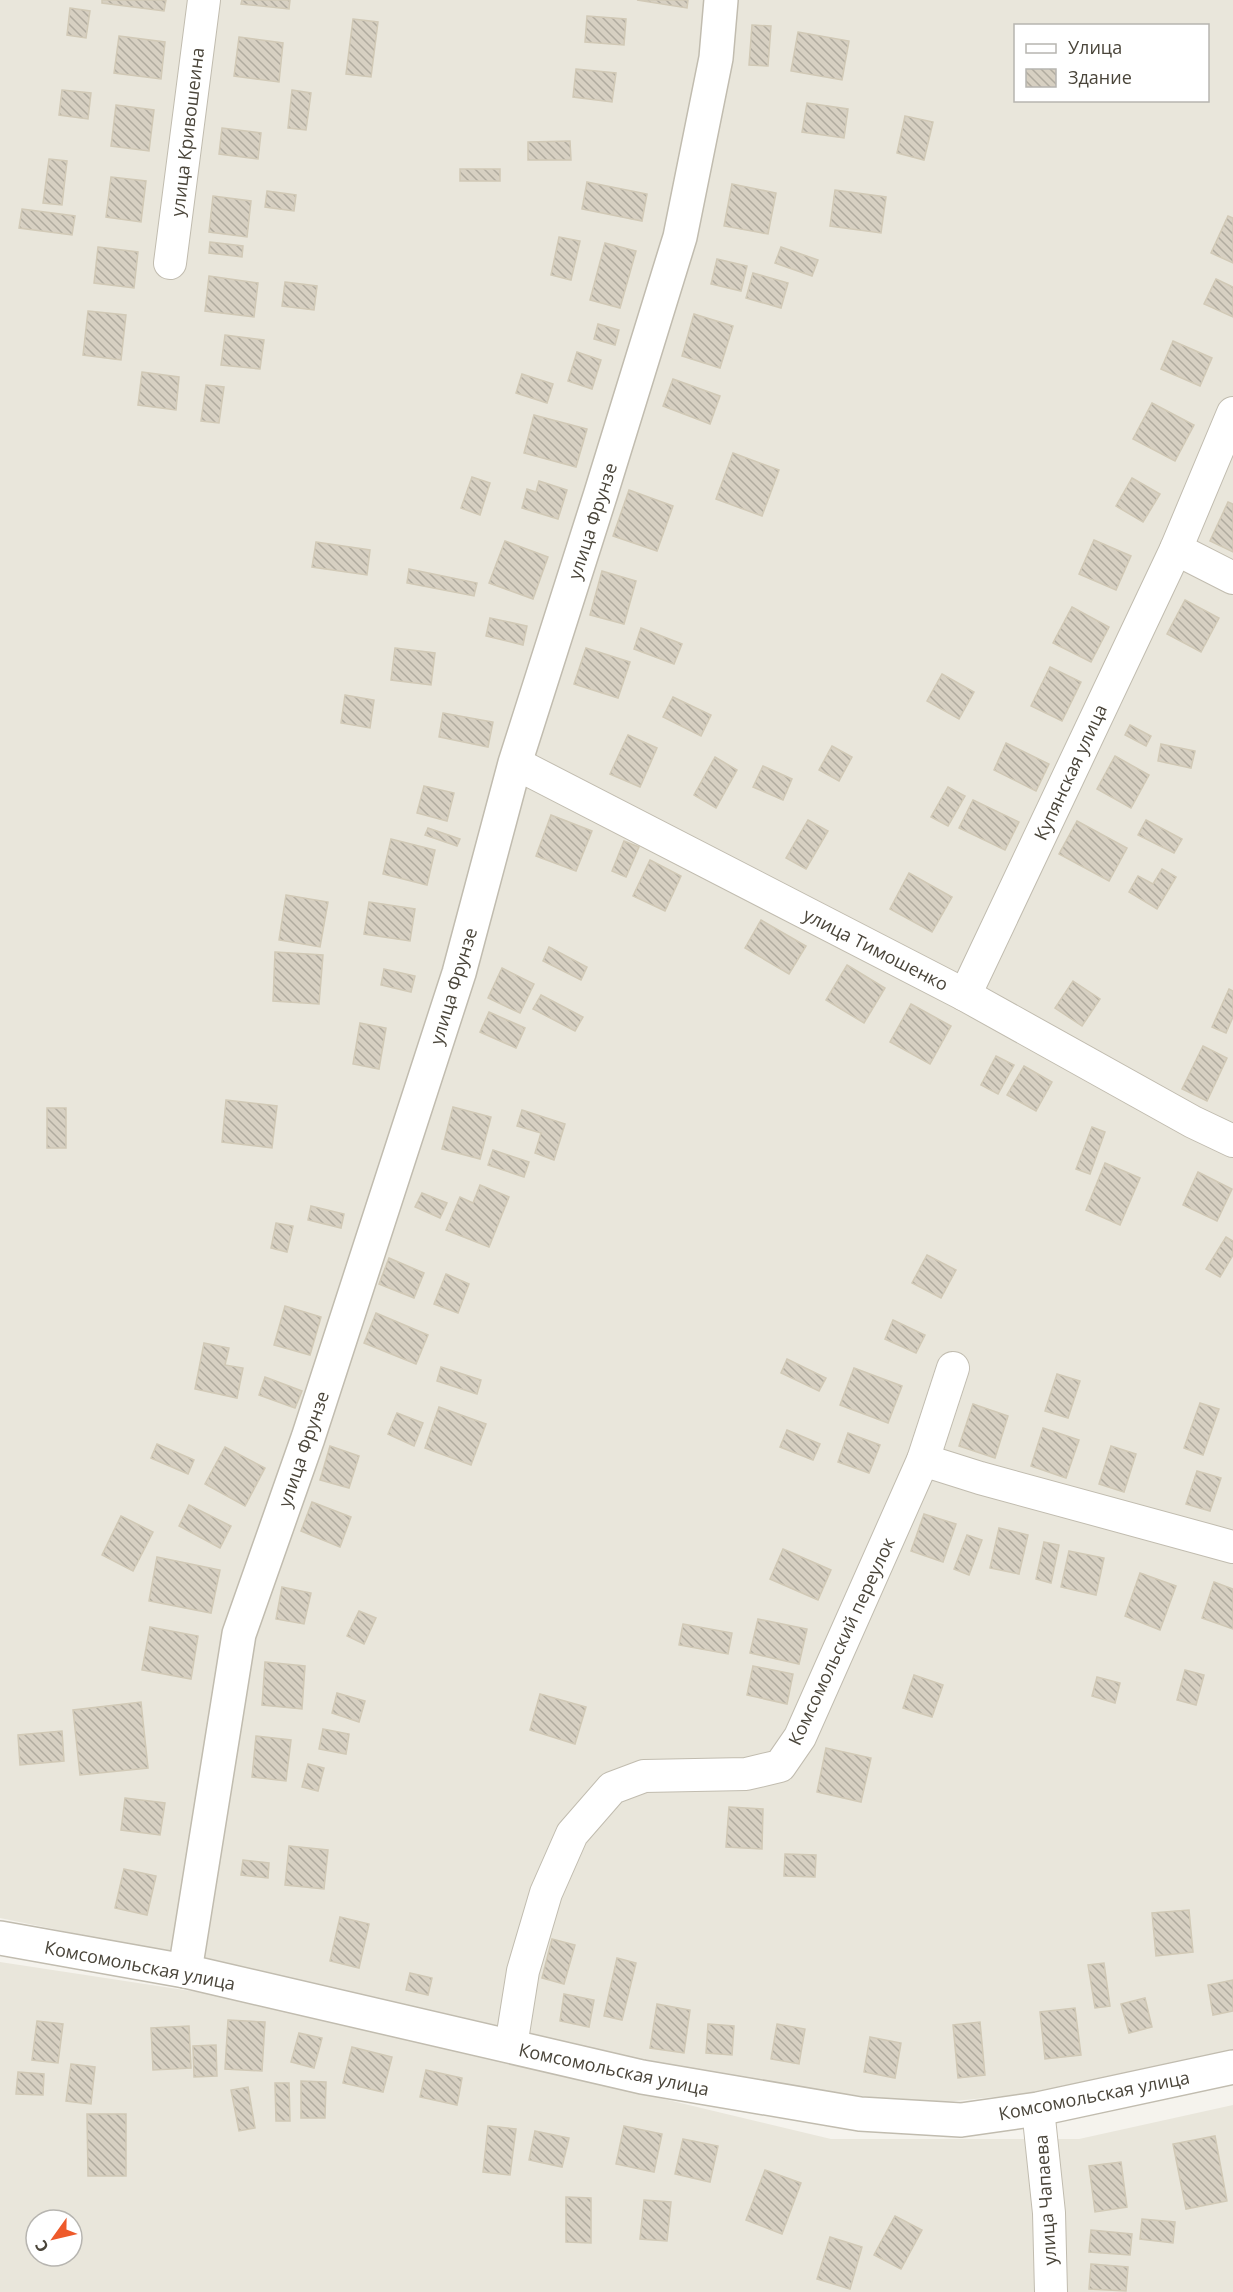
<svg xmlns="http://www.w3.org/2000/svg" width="1233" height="2292" font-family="'Open Sans',sans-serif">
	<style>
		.residential { fill: #e9e6db; fill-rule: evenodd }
		.building { fill: url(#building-back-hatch); stroke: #d1c9b6; stroke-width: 1.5 }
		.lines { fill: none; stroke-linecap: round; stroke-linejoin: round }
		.minor-casing { stroke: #c1bcaf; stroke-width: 34 }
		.tertiary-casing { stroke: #c1bcaf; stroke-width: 36 }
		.minor { stroke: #fff; stroke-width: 32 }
		.tertiary { stroke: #fff; stroke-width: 33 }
		.labels { text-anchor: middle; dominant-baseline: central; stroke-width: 4.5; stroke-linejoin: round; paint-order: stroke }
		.street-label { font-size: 18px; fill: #4a453a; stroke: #fff }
	</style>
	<defs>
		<pattern id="building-back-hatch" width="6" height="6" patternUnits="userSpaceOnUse" patternTransform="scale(1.5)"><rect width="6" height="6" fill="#d7d0c2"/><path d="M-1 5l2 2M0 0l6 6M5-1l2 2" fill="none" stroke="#b0ab9f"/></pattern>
	</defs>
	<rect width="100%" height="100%" fill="#f5f3ed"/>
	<g class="residential">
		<path d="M0 0H1233V2053L1060 2090 926 2104 733 2080 208 1961 0 1918ZM1016 26H1208V100H1016Z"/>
		<path d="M0 1962 250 2000 831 2139H1079L1233 2105V2292H0ZM36 2220H72V2256H36Z"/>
	</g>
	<g class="building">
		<path d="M102 0H166L164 11 102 3Z"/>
		<path d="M242 0H290L289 9 241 4Z"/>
		<path d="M637 0H688L687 8Z"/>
		<path d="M70 8 90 11 86 38 67 35Z"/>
		<path d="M587 16 626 19 624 45 585 42Z"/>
		<path d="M353 19 378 22 371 77 346 74Z"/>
		<path d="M752 25 771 26 768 66 749 65Z"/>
		<path d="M798 32 849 41 842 80 791 71Z"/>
		<path d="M119 36 165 42 161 79 114 73Z"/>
		<path d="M239 37 283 43 279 82 234 76Z"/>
		<path d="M576 69 616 73 612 102 573 97Z"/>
		<path d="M62 90 91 93 88 119 59 115Z"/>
		<path d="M292 90 311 93 306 130 288 128Z"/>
		<path d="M807 103 848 109 844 138 802 132Z"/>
		<path d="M116 105 154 110 149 151 111 146Z"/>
		<path d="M905 116 933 122 924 160 897 153Z"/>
		<path d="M222 128 261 133 258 159 219 154Z"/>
		<path d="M570 141 571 160H528V142Z"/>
		<path d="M49 159 67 161 62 205 43 203Z"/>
		<rect x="460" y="169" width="40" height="12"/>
		<path d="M111 177 146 181 141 222 106 217Z"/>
		<path d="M587 182 647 194 642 221 582 209Z"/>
		<path d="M732 184 776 193 768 234 724 226Z"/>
		<path d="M835 190 886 197 881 233 830 226Z"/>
		<path d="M267 191 296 195 294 211 265 207Z"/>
		<path d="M213 196 251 201 247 237 209 232Z"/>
		<path d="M22 209 75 216 72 235 19 228Z"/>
		<path d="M1228 216 1233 218V263L1211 253Z"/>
		<path d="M559 237 580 241 571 280 551 275Z"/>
		<path d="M210 242 243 246 242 257 209 253Z"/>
		<path d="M605 243 636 251 620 308 590 300Z"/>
		<path d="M98 247 138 252 134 288 94 283Z"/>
		<path d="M781 247 818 260 812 276 775 263Z"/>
		<path d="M717 259 747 266 741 291 711 284Z"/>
		<path d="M753 273 788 283 781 308 746 298Z"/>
		<path d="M209 276 258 283 254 317 205 311Z"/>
		<path d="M1216 279 1233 287V317L1204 304Z"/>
		<path d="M285 282 317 286 314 310 282 306Z"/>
		<path d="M88 311 126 315 121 360 83 355Z"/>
		<path d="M694 314 733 326 720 368 682 356Z"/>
		<path d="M598 324 619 330 615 345 594 339Z"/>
		<path d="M225 335 264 340 260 369 221 365Z"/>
		<path d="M1173 341 1212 358 1200 386 1161 369Z"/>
		<path d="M577 352 601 360 592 389 568 381Z"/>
		<path d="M142 372 179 377 176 410 138 405Z"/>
		<path d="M522 374 553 384 547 403 516 393Z"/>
		<path d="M673 379 720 396 710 424 663 406Z"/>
		<path d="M206 385 224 387 219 423 201 421Z"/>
		<path d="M1152 403 1194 425 1175 461 1133 439Z"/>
		<path d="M534 415 587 429 576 467 524 453Z"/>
		<path d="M733 453 779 470 762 516 716 499Z"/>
		<path d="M472 477 490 483 480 515 461 508Z"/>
		<path d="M1132 478 1160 494 1143 522 1116 506Z"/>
		<path d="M539 481 567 490 558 519 522 508 527 489 536 492Z"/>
		<path d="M629 490 673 506 657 551 613 536Z"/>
		<path d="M1228 502 1233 504V552L1210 541Z"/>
		<path d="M1094 540 1131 556 1116 590 1079 574Z"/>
		<path d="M505 541 548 557 533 599 489 583Z"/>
		<path d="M316 542 370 550 367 575 312 567Z"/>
		<path d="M409 569 477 583 474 596 407 583Z"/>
		<path d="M602 571 636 581 624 624 590 615Z"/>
		<path d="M1185 600 1219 618 1201 652 1167 634Z"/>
		<path d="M1072 607 1109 627 1091 662 1053 643Z"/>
		<path d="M490 618 527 626 523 645 486 636Z"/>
		<path d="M641 628 682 644 674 664 634 649Z"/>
		<path d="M395 648 435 653 431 685 391 680Z"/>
		<path d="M586 648 630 662 618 698 574 684Z"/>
		<path d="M1050 667 1081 682 1062 721 1031 706Z"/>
		<path d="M942 674 974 692 959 719 927 701Z"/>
		<path d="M345 695 374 700 370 728 341 723Z"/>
		<path d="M673 697 711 715 701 736 663 717Z"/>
		<path d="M443 713 493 722 488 747 439 737Z"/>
		<path d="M1130 725 1151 736 1146 746 1125 735Z"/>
		<path d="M628 735 657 748 640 787 610 774Z"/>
		<path d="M1006 743 1049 764 1036 791 994 770Z"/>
		<path d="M1161 744 1195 751 1191 768 1158 761Z"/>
		<path d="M832 746 852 757 839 781 819 770Z"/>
		<path d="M1115 756 1149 775 1131 808 1097 789Z"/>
		<path d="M715 757 737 770 716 808 694 795Z"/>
		<path d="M763 766 792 779 783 800 753 787Z"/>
		<path d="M424 786 454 793 447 821 417 813Z"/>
		<path d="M948 787 965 796 948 826 931 817Z"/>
		<path d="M973 800 1019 822 1005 850 959 828Z"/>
		<path d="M551 815 592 831 576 871 536 856Z"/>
		<path d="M808 820 828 831 806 869 786 858Z"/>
		<path d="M1146 820 1182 839 1174 853 1138 835Z"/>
		<path d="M1077 821 1127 848 1109 881 1059 854Z"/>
		<path d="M428 828 460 839 457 846 425 835Z"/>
		<path d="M391 839 435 850 427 885 383 874Z"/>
		<path d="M624 841 639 847 626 877 612 871Z"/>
		<path d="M650 860 681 876 665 911 633 896Z"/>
		<path d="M1162 869 1176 877 1157 909 1129 892 1138 876 1153 884Z"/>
		<path d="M909 873 952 897 932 932 890 909Z"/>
		<path d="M286 895 328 902 320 947 279 940Z"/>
		<path d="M369 902 415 909 410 941 364 934Z"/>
		<path d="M761 920 806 946 789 974 745 948Z"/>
		<path d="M549 947 587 967 581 980 543 961Z"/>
		<path d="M275 952 323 955 319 1004 273 1001Z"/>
		<path d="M847 965 885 988 864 1023 826 1000Z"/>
		<path d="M502 968 534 984 520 1013 488 998Z"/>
		<path d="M384 969 415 976 411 992 381 985Z"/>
		<path d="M1073 981 1100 999 1082 1026 1055 1008Z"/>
		<path d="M1229 989 1233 991V1017L1226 1033 1212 1027Z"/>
		<path d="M541 995 583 1017 575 1031 533 1009Z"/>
		<path d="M911 1004 951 1026 930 1064 890 1042Z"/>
		<path d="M489 1012 525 1028 516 1048 480 1032Z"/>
		<path d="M360 1023 386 1028 379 1069 353 1064Z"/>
		<path d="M1203 1046 1227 1058 1207 1101 1182 1089Z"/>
		<path d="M996 1056 1014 1065 998 1094 981 1085Z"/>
		<path d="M1024 1066 1052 1082 1036 1111 1007 1095Z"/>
		<path d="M226 1100 277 1106 272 1148 222 1142Z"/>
		<path d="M453 1107 491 1117 480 1159 442 1149Z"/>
		<rect x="47" y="1108" width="19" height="40"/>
		<path d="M522 1110 565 1124 554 1160 535 1153 541 1133 517 1126Z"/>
		<path d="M1092 1127 1105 1132 1090 1174 1076 1169Z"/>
		<path d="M493 1150 529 1162 524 1177 488 1165Z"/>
		<path d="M1105 1163 1140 1178 1120 1225 1086 1210Z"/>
		<path d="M1198 1172 1232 1189 1217 1221 1183 1205Z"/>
		<path d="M480 1185 509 1197 489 1247 446 1230 460 1197 473 1203Z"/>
		<path d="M422 1193 447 1203 440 1218 415 1207Z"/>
		<path d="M311 1206 344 1214 341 1228 308 1220Z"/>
		<path d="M276 1223 293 1226 287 1252 271 1248Z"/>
		<path d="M1226 1237 1233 1241V1255L1220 1277 1206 1269Z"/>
		<path d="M927 1255 956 1270 941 1298 912 1283Z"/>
		<path d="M389 1258 424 1273 414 1298 379 1284Z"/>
		<path d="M446 1274 469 1284 458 1313 434 1304Z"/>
		<path d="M285 1306 321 1317 310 1355 274 1345Z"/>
		<path d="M376 1313 428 1335 416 1364 364 1343Z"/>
		<path d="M893 1320 925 1335 916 1353 885 1339Z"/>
		<path d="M204 1343 229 1348 225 1365 243 1368 237 1398 195 1389Z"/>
		<path d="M787 1359 826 1378 819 1391 781 1373Z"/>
		<path d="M441 1367 481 1380 477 1394 437 1381Z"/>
		<path d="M854 1368 902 1386 888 1423 840 1405Z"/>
		<path d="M1057 1374 1080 1381 1068 1418 1045 1411Z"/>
		<path d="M265 1377 302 1391 295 1408 259 1395Z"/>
		<path d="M1200 1403 1219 1409 1203 1455 1184 1448Z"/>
		<path d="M973 1404 1008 1416 995 1458 959 1446Z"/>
		<path d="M439 1407 486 1424 471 1465 425 1448Z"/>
		<path d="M397 1413 423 1423 414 1446 388 1434Z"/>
		<path d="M1043 1428 1079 1440 1066 1478 1031 1466Z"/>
		<path d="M787 1430 820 1444 813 1460 780 1447Z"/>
		<path d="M848 1433 880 1445 869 1473 838 1462Z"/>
		<path d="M157 1444 194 1460 188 1474 151 1458Z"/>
		<path d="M330 1446 359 1456 349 1488 320 1480Z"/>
		<path d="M1111 1446 1136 1454 1124 1492 1099 1484Z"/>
		<path d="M225 1447 265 1468 245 1506 205 1484Z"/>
		<path d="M1197 1471 1221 1478 1210 1511 1186 1504Z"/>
		<path d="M312 1502 351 1517 340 1547 301 1531Z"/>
		<path d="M189 1505 231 1526 220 1548 179 1526Z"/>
		<path d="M924 1514 956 1524 943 1562 911 1551Z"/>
		<path d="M121 1516 153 1532 133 1571 102 1555Z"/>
		<path d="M999 1528 1028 1535 1019 1574 990 1568Z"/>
		<path d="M967 1535 982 1540 969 1575 954 1569Z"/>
		<path d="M1044 1542 1059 1545 1051 1583 1036 1579Z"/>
		<path d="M783 1549 831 1570 818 1600 770 1579Z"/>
		<path d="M1069 1551 1104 1558 1096 1595 1061 1587Z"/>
		<path d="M157 1557 220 1570 211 1613 149 1601Z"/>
		<path d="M1140 1573 1176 1586 1160 1630 1125 1616Z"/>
		<path d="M1214 1582 1233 1589V1629L1202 1618Z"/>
		<path d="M282 1587 311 1593 304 1624 276 1619Z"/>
		<path d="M359 1611 376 1618 364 1644 347 1636Z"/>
		<path d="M758 1619 807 1629 799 1664 750 1653Z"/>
		<path d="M683 1624 732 1633 728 1654 679 1645Z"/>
		<path d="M150 1627 198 1636 191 1679 142 1670Z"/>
		<path d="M265 1662 305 1666 302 1709 262 1705Z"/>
		<path d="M753 1666 793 1674 787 1704 747 1695Z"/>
		<path d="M1185 1670 1204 1675 1196 1705 1177 1700Z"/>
		<path d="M914 1675 943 1685 932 1717 903 1708Z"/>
		<path d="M1097 1677 1120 1683 1115 1703 1092 1696Z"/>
		<path d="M337 1693 365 1701 359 1722 332 1713Z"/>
		<path d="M540 1694 586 1707 575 1744 530 1730Z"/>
		<path d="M141 1702 148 1768 80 1775 73 1710Z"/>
		<path d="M323 1729 349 1734 346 1754 319 1749Z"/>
		<path d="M62 1731 64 1761 20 1765 18 1735Z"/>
		<path d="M256 1736 291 1740 286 1781 252 1777Z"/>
		<path d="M826 1748 871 1758 861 1802 817 1792Z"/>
		<path d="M308 1764 324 1768 318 1791 302 1787Z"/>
		<path d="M125 1798 165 1803 160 1835 121 1830Z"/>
		<path d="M729 1807 763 1809 762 1849 726 1847Z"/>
		<path d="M289 1846 328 1850 324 1889 285 1885Z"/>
		<path d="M785 1854 816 1855 815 1877 784 1876Z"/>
		<path d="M243 1860 269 1863 268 1878 241 1875Z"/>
		<path d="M124 1869 156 1876 147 1915 115 1908Z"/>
		<path d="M1189 1910 1193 1952 1156 1956 1152 1913Z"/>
		<path d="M340 1917 369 1924 359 1968 330 1961Z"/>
		<path d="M552 1939 575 1945 564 1984 542 1978Z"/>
		<path d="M617 1958 636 1963 622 2020 604 2016Z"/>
		<path d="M1104 1963 1110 2006 1095 2008 1088 1965Z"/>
		<path d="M410 1973 432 1978 428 1995 406 1990Z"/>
		<path d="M1233 1980V2011L1213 2015 1208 1985Z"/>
		<path d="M564 1994 594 2000 589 2027 560 2021Z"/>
		<path d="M1145 1998 1152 2027 1129 2033 1121 2004Z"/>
		<path d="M657 2004 690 2010 684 2053 650 2048Z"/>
		<path d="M1075 2008 1081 2055 1045 2059 1040 2012Z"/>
		<path d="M228 2020 265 2022 262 2071 225 2069Z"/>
		<path d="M37 2021 63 2024 58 2063 32 2060Z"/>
		<path d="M980 2022 985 2075 958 2078 953 2025Z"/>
		<path d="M708 2024 734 2026 732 2055 706 2053Z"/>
		<path d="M777 2024 805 2029 799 2064 771 2059Z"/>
		<path d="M189 2026 191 2068 153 2070 151 2028Z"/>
		<path d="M299 2033 322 2038 314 2068 291 2062Z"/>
		<path d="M870 2037 901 2043 895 2078 864 2072Z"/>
		<path d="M216 2045 217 2076 194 2077 193 2046Z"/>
		<path d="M352 2047 392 2057 383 2092 343 2083Z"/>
		<path d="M71 2064 95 2067 91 2104 66 2101Z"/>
		<path d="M426 2070 462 2078 457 2105 420 2097Z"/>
		<path d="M18 2072 44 2074 43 2095 16 2094Z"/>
		<path d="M301 2081 326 2082 325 2118H301Z"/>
		<path d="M275 2083H289L290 2121H276Z"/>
		<path d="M248 2087 255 2128 239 2131 231 2090Z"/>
		<path d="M87 2114H126V2176H88Z"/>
		<path d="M488 2126 516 2129 510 2175 483 2172Z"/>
		<path d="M624 2126 662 2134 654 2172 616 2164Z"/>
		<path d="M535 2131 569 2138 562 2167 529 2160Z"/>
		<path d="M1215 2136 1227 2201 1186 2209 1173 2144Z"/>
		<path d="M683 2139 718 2146 710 2182 675 2174Z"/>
		<path d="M1121 2162 1127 2207 1095 2212 1089 2166Z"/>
		<path d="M765 2170 801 2183 782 2234 746 2220Z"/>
		<path d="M566 2197 591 2198V2243L566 2242Z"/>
		<path d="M644 2200 671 2202 667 2241 640 2239Z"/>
		<path d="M895 2216 922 2230 901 2269 874 2255Z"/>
		<path d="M1142 2219 1175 2222 1173 2243 1140 2239Z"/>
		<path d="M1091 2230 1132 2234 1130 2255 1089 2252Z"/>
		<path d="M830 2237 862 2247 850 2289 817 2279Z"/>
		<path d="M1091 2264 1128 2267 1126 2291 1089 2289Z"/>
	</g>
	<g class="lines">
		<defs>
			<g id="minor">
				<path d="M170 263 204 0"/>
				<path d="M1176 549 1233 578"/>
				<path d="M515 763 965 995 1193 1122 1233 1141"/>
				<path d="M965 995 1176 549 1233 413"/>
				<path d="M923 1460 953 1368"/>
				<path d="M511 2046 523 1971 546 1893 572 1834 612 1788 644 1776 746 1774 780 1766 800 1737 923 1460 980 1478 1233 1547"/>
				<path d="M1038 2109 1049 2213 1051 2292"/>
			</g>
			<g id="tertiary">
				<path d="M0 1938 185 1971 642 2077 860 2114 961 2120 1038 2109 1233 2067"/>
				<path d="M185 1971 239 1634 308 1438 459 973 515 763 601 493 680 237 716 58 721 0"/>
			</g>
		</defs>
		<use href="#minor" class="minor-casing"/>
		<use href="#tertiary" class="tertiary-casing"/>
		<use href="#minor" class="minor"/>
		<use href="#tertiary" class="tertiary"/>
	</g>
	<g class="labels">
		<g class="street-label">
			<text transform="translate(187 132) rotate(-83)">улица Кривошеина</text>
			<text transform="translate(592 521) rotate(-72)">улица Фрунзе</text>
			<text transform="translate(1070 772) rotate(-65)">Купянская улица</text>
			<text transform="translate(876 949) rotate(27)">улица Тимошенко</text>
			<text transform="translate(453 986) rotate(-73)">улица Фрунзе</text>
			<text transform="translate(303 1449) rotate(-71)">улица Фрунзе</text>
			<text transform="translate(841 1641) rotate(-65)">Комсомольский переулок</text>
			<text transform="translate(140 1965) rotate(11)">Комсомольская улица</text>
			<text transform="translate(614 2069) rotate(12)">Комсомольская улица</text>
			<text transform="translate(1094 2095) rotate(-11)">Комсомольская улица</text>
			<text transform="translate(1045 2200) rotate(-94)">улица Чапаева</text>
		</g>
	</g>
	<rect x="1014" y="24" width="195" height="78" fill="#ffffff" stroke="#b7b5b0" stroke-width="1.5"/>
	<rect x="1026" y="44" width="30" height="9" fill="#ffffff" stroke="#b7b5b0" stroke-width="1.5"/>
	<text x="1068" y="54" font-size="18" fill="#4a453a">Улица</text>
	<rect x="1026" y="69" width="30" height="18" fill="url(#building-back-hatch)" stroke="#b7b5b0" stroke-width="1.5"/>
	<text x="1068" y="84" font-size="18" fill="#4a453a">Здание</text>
	<g transform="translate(54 2238) rotate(236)"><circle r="28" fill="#ffffff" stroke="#b7b5b0" stroke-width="1.5"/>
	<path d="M0-4.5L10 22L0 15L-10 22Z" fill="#ee5a2b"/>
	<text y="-9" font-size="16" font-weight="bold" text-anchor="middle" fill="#4a453a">С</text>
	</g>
</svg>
